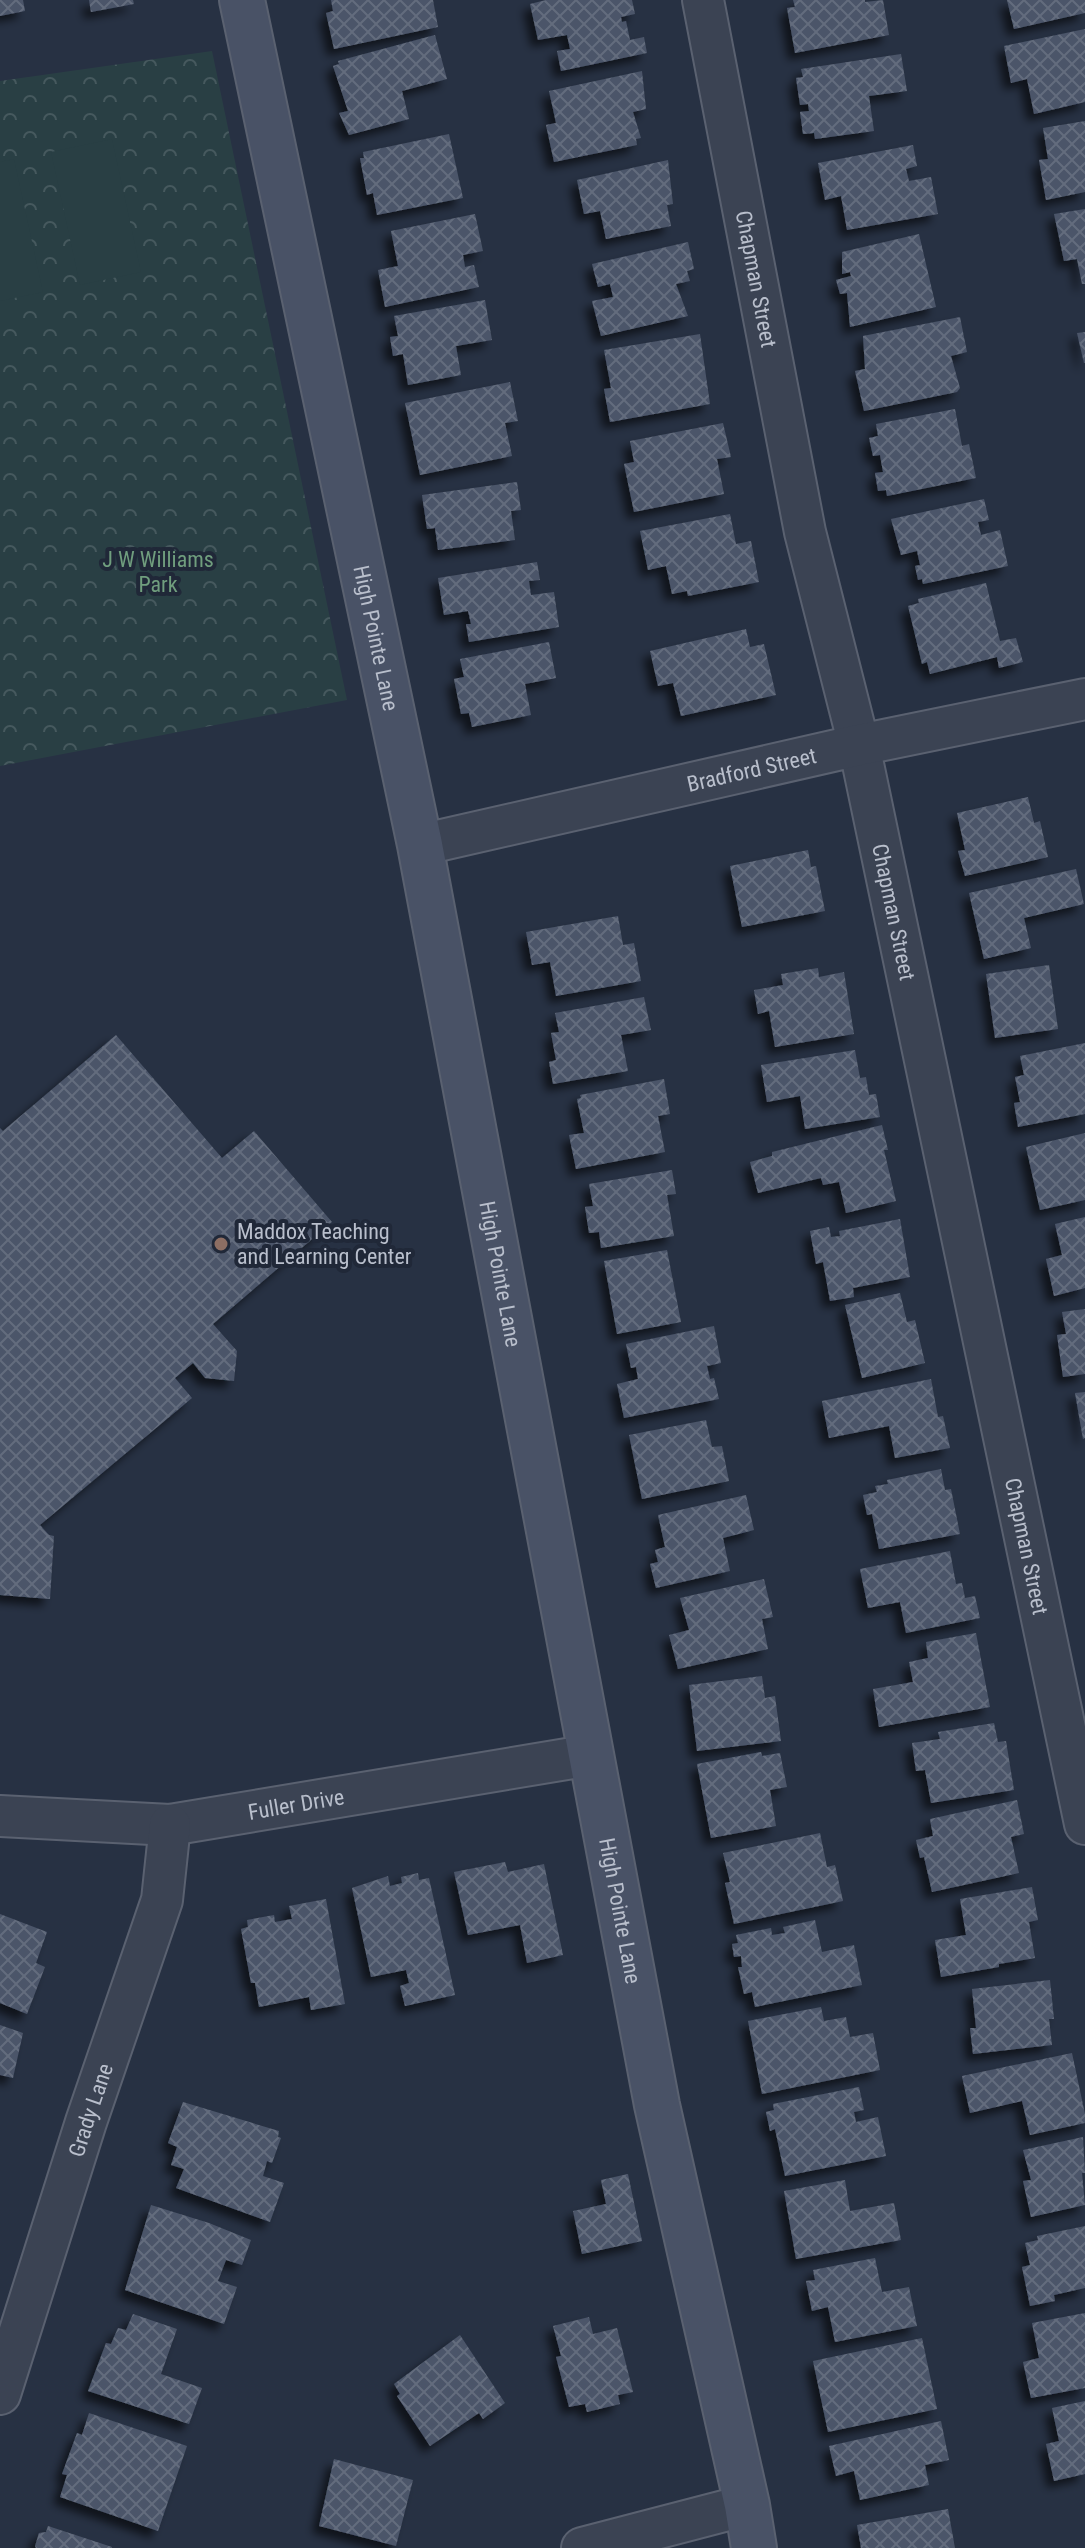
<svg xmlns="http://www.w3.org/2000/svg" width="1085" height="2548" font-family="'Roboto Condensed',sans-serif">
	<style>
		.park { fill: url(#park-crowns) }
		.garden { fill: #293f44 }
		.building { fill: url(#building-cross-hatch); filter: url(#shadow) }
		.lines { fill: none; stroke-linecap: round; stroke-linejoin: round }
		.street-casing { stroke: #5a6170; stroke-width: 44 }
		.secondary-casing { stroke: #5a6170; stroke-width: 48 }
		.street { stroke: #3b4353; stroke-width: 40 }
		.secondary { stroke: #495266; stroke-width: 44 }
		.education-dot { fill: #8d6e63; stroke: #202838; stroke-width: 3 }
		.labels { text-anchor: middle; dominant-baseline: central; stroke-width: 8; stroke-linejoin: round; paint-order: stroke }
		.street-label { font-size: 22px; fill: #b9bfcc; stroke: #202838 }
		.park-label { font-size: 22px; fill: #709e7e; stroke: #202838 }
		.poi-label { font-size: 22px; fill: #b9bfcc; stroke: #202838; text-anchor: start }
	</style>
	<defs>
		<pattern id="park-crowns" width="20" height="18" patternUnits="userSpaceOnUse" patternTransform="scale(2)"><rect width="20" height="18" fill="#293f44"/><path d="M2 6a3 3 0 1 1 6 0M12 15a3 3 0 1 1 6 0" fill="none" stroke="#46595e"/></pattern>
		<pattern id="building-cross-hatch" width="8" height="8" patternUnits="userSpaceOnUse" patternTransform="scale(2)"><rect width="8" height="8" fill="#4b5569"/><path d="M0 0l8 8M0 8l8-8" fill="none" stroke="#636c7d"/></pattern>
		<filter id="shadow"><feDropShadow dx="-7" dy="7" stdDeviation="4" flood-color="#0009"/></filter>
	</defs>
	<rect width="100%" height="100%" fill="#273143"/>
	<path class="park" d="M212 51 347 700 0 766V81Z"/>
	<g class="garden">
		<path d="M112 139 141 272 80 285 51 152Z"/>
		<path d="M14 159 43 292 0 301V162Z"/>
	</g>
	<g class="building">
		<path d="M0 0H23L25 11 0 16Z"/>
		<path d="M89 0H133L134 4 91 12Z"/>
		<path d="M331 0H433L438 27 334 49 326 13 333 11Z"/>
		<path d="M546 0H632L635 14 621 17 622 22 626 21 630 40 644 37 647 53 561 71 557 51 570 49 567 35 538 40 530 4Z"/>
		<path d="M793 0H865V2L883 0 889 35 795 53 787 8 795 7Z"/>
		<path d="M1007 0H1085V13L1014 29Z"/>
		<path d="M1085 29V102L1034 114 1027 79 1011 83 1004 46Z"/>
		<path d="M435 35 447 79 402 91 409 119 349 135 339 113 348 111 333 66 339 64 338 61Z"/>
		<path d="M901 54 907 91 869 96 874 131 815 139 814 133 803 134 800 112 809 111 808 104 800 105 796 78 803 77 801 69Z"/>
		<path d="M642 71 646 109 633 112 641 138 636 139 637 145 554 162 546 125 556 123 549 91Z"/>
		<path d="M1085 121V192L1046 200 1039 160 1048 159 1043 128Z"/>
		<path d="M449 134 463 198 377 215 373 193 367 195 360 158H364L363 152Z"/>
		<path d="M913 145 917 166 906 169 909 181 931 177 938 214 847 230 841 196 825 200 818 163Z"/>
		<path d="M668 160 673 204 667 205 671 226 606 239 600 211 584 214 577 180Z"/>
		<path d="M1085 209V284H1082L1077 259 1064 261 1054 214Z"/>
		<path d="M475 214 483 251 463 255 465 267 474 265 479 287 385 307 378 270 398 266 391 231Z"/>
		<path d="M919 234 936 307 850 327 847 293 840 294 836 280 851 276 850 272 842 274V252Z"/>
		<path d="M688 242 694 269 687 271 690 281 676 284 688 316 601 336 592 301 613 297 610 284 598 287 592 264Z"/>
		<path d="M485 300 492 340 456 346 461 375 408 385 403 354 393 356 390 337 398 336 394 316Z"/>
		<path d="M960 317 967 352 951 356 960 388 957 392 864 411 855 371 865 369 863 336Z"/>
		<path d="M1085 332V363H1084L1077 333Z"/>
		<path d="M700 334 710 404 610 422 604 389 611 388 604 350Z"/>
		<path d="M510 382 518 421 505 423 512 456 420 475 405 403Z"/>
		<path d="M955 409 962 446 969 444 976 478 887 496 886 490 878 491 875 473 883 472 880 455 873 456 869 438 878 436 876 424Z"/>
		<path d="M723 423 731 457 717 459 724 494 634 512 624 464 634 462 630 441Z"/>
		<path d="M517 482 521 510 511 511 515 540 438 550 435 528 427 529 422 495Z"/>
		<path d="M984 499 989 520 978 522 981 535 1000 530 1008 566 923 584 922 579 918 580 915 566 920 565 917 551 901 555 891 519Z"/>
		<path d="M730 514 736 544 751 541 759 582 688 596 687 591 672 594 666 566 648 570 640 531Z"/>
		<path d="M537 562 540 580 529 581 531 595 554 592 559 627 469 642 466 624H471L468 611 444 615 438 578Z"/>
		<path d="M986 583 1000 641 1016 638 1023 662 999 668 997 657 930 674 927 662 922 664 908 606 919 603 918 599Z"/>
		<path d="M746 629 750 647 764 644 776 695 681 716 673 683 658 686 650 651Z"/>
		<path d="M549 642 556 678 525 684 531 715 472 727 469 713 461 714 454 679 464 677 460 659Z"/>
		<path d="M1028 797 1034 823 1040 821 1048 857 965 876 958 851 965 850 957 813Z"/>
		<path d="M808 850 811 867 816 866 825 911 742 927 730 866Z"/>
		<path d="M1076 869 1084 904 1024 918 1031 948 984 959 969 893Z"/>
		<path d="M618 916 623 945 634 943 641 981 556 996 550 962 532 965 526 932Z"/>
		<path d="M1049 965 1058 1029 995 1038 986 974Z"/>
		<path d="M818 968 819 977 844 972 854 1034 775 1047 769 1011 758 1014 754 990 783 985 781 974Z"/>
		<path d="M644 997 651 1030 621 1035 628 1071 553 1084 549 1062 556 1060 551 1033 559 1032 555 1013Z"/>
		<path d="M116 1035 222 1158 254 1131 332 1222 213 1324 237 1351 234 1381 205 1378 193 1363 175 1378 192 1398 40 1525 49 1535 54 1536 50 1599 0 1595V1128L3 1131Z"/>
		<path d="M1085 1043V1114L1018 1127 1014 1103 1020 1102 1015 1077 1024 1075 1020 1056Z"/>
		<path d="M855 1050 860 1078 866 1077 869 1095 876 1094 880 1117 805 1129 800 1096 767 1102 761 1065Z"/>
		<path d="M664 1079 670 1114 658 1116 665 1152 576 1169 569 1135 584 1133 577 1099 581 1098 580 1095Z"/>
		<path d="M882 1125 888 1150H884L896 1201 846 1213 839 1182 823 1185 821 1178 758 1193 750 1162 772 1156V1152Z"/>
		<path d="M1085 1133V1200L1040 1210 1026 1147Z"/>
		<path d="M672 1170 676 1194 667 1195 674 1236 601 1248 599 1232 589 1233 585 1207 593 1206 589 1184Z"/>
		<path d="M1085 1217V1288L1054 1296 1046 1259 1062 1255 1055 1224Z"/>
		<path d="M900 1219 910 1277 853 1288 854 1297 830 1301 823 1262 816 1264 810 1231 829 1227 831 1237 840 1236 839 1231Z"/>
		<path d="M667 1250 681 1322 617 1334 604 1261Z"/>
		<path d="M900 1293 907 1322 915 1320 925 1363 862 1378 845 1305Z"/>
		<path d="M1085 1309V1374L1063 1377 1057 1335 1066 1334 1062 1312Z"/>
		<path d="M714 1326 721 1363 707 1366 710 1379 714 1378 719 1399 624 1418 617 1384 638 1379 636 1367 631 1368 626 1344Z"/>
		<path d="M931 1379 938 1417 943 1416 950 1448 895 1458 889 1426 829 1438 822 1401Z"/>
		<path d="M1085 1392V1438L1083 1439 1075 1393Z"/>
		<path d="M706 1420 712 1447 722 1446 729 1481 642 1499 629 1435Z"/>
		<path d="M941 1469 945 1490 951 1489 960 1534 879 1549 872 1514 867 1515 863 1495 877 1492 875 1486 888 1484 887 1480Z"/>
		<path d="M746 1495 754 1530 723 1538 730 1571 656 1588 650 1564 658 1562 655 1550 665 1547 658 1515Z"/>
		<path d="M950 1551 956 1584 962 1583 965 1598 975 1596 980 1618 906 1633 900 1602 868 1608 860 1569Z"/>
		<path d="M764 1579 773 1617 762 1619 768 1649 678 1669 669 1635 689 1630 680 1598Z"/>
		<path d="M976 1633 990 1707 879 1727 873 1689 913 1682 909 1662 928 1658 926 1642Z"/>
		<path d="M762 1676 765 1698 775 1696 781 1741 697 1751 689 1685Z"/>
		<path d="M994 1723 998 1742 1006 1741 1014 1790 931 1803 925 1770 916 1771 912 1743 940 1739 938 1732Z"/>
		<path d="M761 1752 762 1756 780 1753 787 1787 770 1790 776 1826 711 1838 697 1764Z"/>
		<path d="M1017 1800 1024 1834 1011 1837 1019 1873 932 1892 924 1857 920 1858 916 1840 933 1836 930 1819Z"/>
		<path d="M820 1833 827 1867 835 1865 843 1901 734 1924 725 1883 730 1882 723 1853Z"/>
		<path d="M505 1862 508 1872 544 1864 563 1955 527 1963 520 1925 468 1935 454 1872Z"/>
		<path d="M418 1873 419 1880 429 1878 455 1995 405 2006 400 1986 409 1983 406 1970 371 1977 352 1888 388 1876 390 1886 402 1883 401 1877Z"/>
		<path d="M1032 1887 1038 1920 1029 1922 1035 1958 999 1964V1967L941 1977 935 1940 966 1935 960 1899Z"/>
		<path d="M326 1899 345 2004 311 2010 309 1997 259 2007 255 1983H251L241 1929 248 1927 247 1920 274 1915 275 1922 292 1919 289 1906Z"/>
		<path d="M0 1914 47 1932 36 1963 45 1967 27 2014 0 2003Z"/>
		<path d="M815 1920 822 1952 854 1945 862 1985 755 2007 752 1992 744 1994 738 1967H742L741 1956 734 1957 732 1944 738 1943 736 1935 771 1928 772 1935 785 1933 783 1927Z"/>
		<path d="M1050 1980 1054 2019H1049L1052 2045 973 2054 970 2028H976L972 1989Z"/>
		<path d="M821 2007 824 2021 846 2017 850 2037 873 2033 880 2070 762 2094 748 2021Z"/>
		<path d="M0 2025 23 2033 13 2078 0 2075Z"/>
		<path d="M1072 2053 1085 2114V2123L1030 2135 1022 2101 970 2113 962 2076Z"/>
		<path d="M859 2087 864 2110 854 2112 856 2122 878 2117 886 2156 785 2176 775 2129 770 2131 766 2112 774 2110 773 2104Z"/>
		<path d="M183 2102 279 2131 278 2137 281 2138 272 2163 267 2161 263 2176 284 2183 270 2222 176 2188 184 2169 171 2165 177 2147 168 2143Z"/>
		<path d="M1083 2137 1085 2173H1082L1085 2205 1031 2217 1023 2181 1031 2180 1023 2150Z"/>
		<path d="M628 2174 642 2241 582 2254 573 2211 606 2204 601 2180Z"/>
		<path d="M845 2180 850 2211 894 2203 901 2240 796 2259 784 2191Z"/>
		<path d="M151 2205 209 2223 251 2240 242 2265 226 2260 218 2281 237 2287 224 2324 125 2290Z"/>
		<path d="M1085 2226V2288L1054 2295 1055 2301 1030 2306 1022 2267 1030 2265 1025 2243 1038 2240 1037 2236Z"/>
		<path d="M875 2258 882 2292 909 2287 917 2326 835 2342 828 2307 812 2311 806 2281 815 2280 813 2270Z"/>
		<path d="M1085 2313V2388L1031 2398 1023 2362 1039 2358 1032 2323Z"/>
		<path d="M133 2314 177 2329 161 2374 202 2388 189 2424 88 2391 106 2343 111 2344 118 2328 126 2330Z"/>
		<path d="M589 2317 593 2334 617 2328 633 2392 618 2395 620 2404 587 2412 585 2404 569 2407 556 2357 561 2356 553 2326Z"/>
		<path d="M460 2335 505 2403 483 2419 479 2413 430 2446 397 2396 400 2394 394 2384Z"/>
		<path d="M922 2338 937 2409 828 2432 813 2361Z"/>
		<path d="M1085 2401V2474L1054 2481 1046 2444 1059 2441 1052 2408Z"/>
		<path d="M89 2413 187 2446 158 2531 60 2497 67 2475 62 2474 77 2433 82 2435Z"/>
		<path d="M941 2421 949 2460 925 2465 929 2485 860 2500 854 2471 836 2476 829 2446Z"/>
		<path d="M334 2459 413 2480 396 2546 319 2526Z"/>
		<path d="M948 2509 955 2548H861L857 2525Z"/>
		<path d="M48 2526 112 2547V2548H36L35 2546 39 2533 46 2532Z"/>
	</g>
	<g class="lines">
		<defs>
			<g id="street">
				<path id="s1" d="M703 0 805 532 859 745 1085 1824"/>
				<path id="s2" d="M420 845 859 745 1085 699"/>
				<path id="s3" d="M0 1816 170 1825 591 1755"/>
				<path id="s4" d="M0 2394 86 2122 162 1900 170 1825"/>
				<path d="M582 2548 747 2505"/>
			</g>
			<g id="secondary">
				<path id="s5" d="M242 0 420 845 657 2105 747 2505 754 2548"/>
			</g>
		</defs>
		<use href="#street" class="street-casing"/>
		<use href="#secondary" class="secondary-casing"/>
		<use href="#street" class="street"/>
		<use href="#secondary" class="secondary"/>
	</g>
	<circle class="education-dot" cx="221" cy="1244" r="8"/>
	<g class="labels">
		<g class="street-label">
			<text stroke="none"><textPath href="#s1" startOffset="284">Chapman Street</textPath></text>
			<text stroke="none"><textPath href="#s5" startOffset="652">High Pointe Lane</textPath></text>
			<text stroke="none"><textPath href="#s2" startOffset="340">Bradford Street</textPath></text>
			<text stroke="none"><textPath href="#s1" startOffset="932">Chapman Street</textPath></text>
			<text stroke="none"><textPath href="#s5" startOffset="1300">High Pointe Lane</textPath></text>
			<text stroke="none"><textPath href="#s1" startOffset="1580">Chapman Street</textPath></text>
			<text stroke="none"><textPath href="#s3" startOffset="298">Fuller Drive</textPath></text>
			<text stroke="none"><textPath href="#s5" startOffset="1948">High Pointe Lane</textPath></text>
			<text stroke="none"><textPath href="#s4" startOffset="298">Grady Lane</textPath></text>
		</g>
		<g class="park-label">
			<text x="158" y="559">J W Williams<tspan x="158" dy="25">Park</tspan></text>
		</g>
		<g class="poi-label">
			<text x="237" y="1231">Maddox Teaching<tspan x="237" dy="25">and Learning Center</tspan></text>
		</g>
	</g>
</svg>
